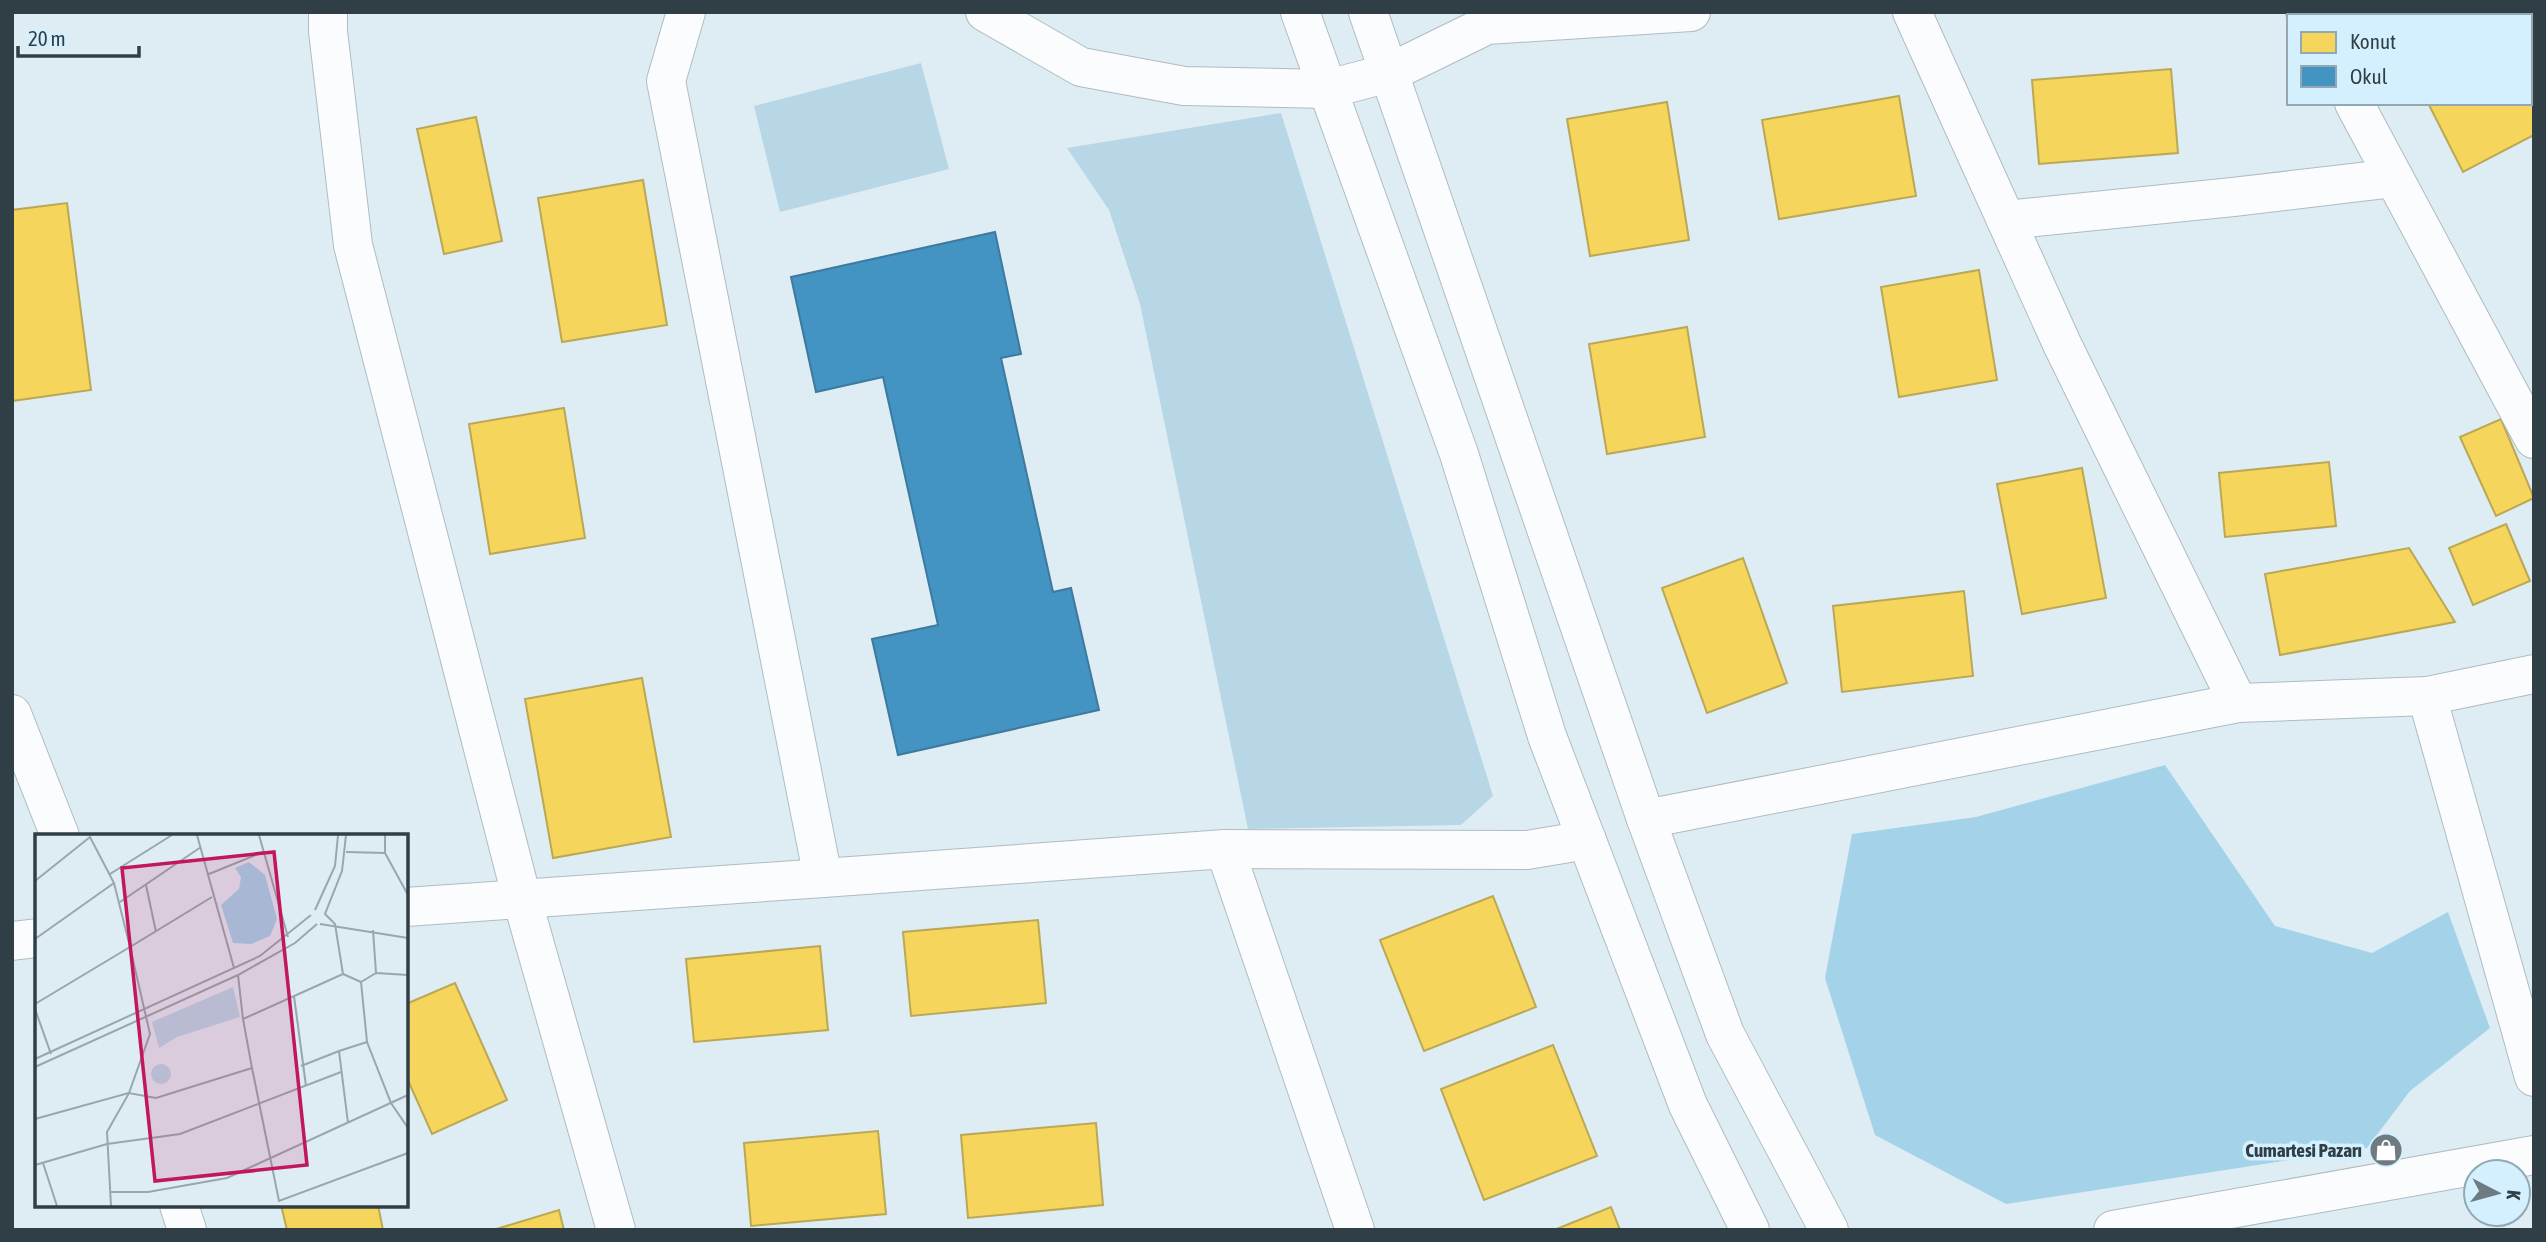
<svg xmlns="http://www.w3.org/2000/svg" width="2546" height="1242" font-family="'Asap Condensed',sans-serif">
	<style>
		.green { fill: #b7d7e6 }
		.forest { fill: #a4d3e9 }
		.homes { fill: #f6d55c; stroke: #bba855; stroke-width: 2 }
		.schools { fill: #4393c3; stroke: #3d7a9d; stroke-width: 2 }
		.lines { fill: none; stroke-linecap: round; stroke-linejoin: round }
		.minor-casing { stroke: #afbcc2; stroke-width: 40 }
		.minor { stroke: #fafcfd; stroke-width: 38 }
		.labels { text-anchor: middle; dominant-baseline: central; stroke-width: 7; stroke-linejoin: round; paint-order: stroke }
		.poi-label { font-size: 19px; font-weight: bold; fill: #303e45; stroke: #d4f0fe; text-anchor: end }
		.inset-road { fill: none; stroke: #98a6ae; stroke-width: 2 }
		.view { fill: #c2185b; fill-opacity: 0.15; stroke: #c2185b; stroke-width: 3.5 }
		.inset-edge { fill: none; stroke: #303e45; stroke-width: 3.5 }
	</style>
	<rect width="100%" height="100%" fill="#deecf4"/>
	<g class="green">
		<path d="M921 63 949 169 780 212 754 106Z"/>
		<path d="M1281 113 1493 796 1461 825 1248 829 1140 304 1109 210 1067 148Z"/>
	</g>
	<path class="forest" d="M2165 765 2275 926 2372 953 2448 912 2490 1028 2410 1091 2367 1148 2006 1204 1875 1135 1825 978 1852 834 1976 817Z"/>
	<g class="homes">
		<path d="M2473 12H2491L2493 16H2466Z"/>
		<path d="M2171 69 2178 153 2039 164 2032 80Z"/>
		<path d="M2530 88 2534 95V135L2463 172 2428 103H2530Z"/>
		<path d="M1899 96 1916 196 1779 219 1762 120Z"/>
		<path d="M1667 102 1689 240 1590 256 1567 119Z"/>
		<path d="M476 117 502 241 444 254 417 129Z"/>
		<path d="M643 180 667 325 562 342 538 198Z"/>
		<path d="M67 203 91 390 12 401V210Z"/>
		<path d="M1979 270 1997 380 1899 397 1881 287Z"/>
		<path d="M1687 327 1705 437 1607 454 1589 344Z"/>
		<path d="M564 408 585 538 490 554 469 424Z"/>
		<path d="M2501 419 2534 498 2496 516 2460 437Z"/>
		<path d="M2329 462 2336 526 2225 537 2219 473Z"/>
		<path d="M2082 468 2106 598 2022 614 1997 484Z"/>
		<path d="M2506 524 2530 581 2473 605 2449 548Z"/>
		<path d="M2409 548 2455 622 2280 655 2265 574Z"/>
		<path d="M1743 558 1787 683 1707 713 1662 588Z"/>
		<path d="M1964 591 1973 676 1842 692 1833 606Z"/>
		<path d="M642 678 671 837 553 858 525 699Z"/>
		<path d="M1493 896 1536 1007 1424 1051 1380 940Z"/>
		<path d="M1038 920 1046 1003 911 1016 903 932Z"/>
		<path d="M820 946 828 1030 694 1042 686 959Z"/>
		<path d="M455 983 507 1100 432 1134 406 1076V1004Z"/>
		<path d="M1553 1045 1597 1156 1484 1200 1441 1089Z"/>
		<path d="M1096 1123 1103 1205 968 1218 961 1135Z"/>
		<path d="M878 1131 886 1214 751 1226 744 1143Z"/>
		<path d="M281 1205H378L383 1230H287Z"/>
		<path d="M1611 1207 1620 1230H1554Z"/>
		<path d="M559 1210 564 1230H493Z"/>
	</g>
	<path class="schools" d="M995 232 1021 354 1001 358 1053 592 1071 588 1099 710 898 755 872 639 938 625 883 377 816 392 791 277Z"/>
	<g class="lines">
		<defs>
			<g id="minor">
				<path d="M328 12V31L353 245 522 899 616 1230"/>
				<path d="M686 12 666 81 823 878 1225 849 1355 1230"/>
				<path d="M985 12 1081 67 1184 86 1328 89 1389 73 1487 25 1691 12"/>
				<path d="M1300 12 1459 454 1547 736 1688 1105 1750 1230"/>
				<path d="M1368 12 1646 819 1725 1034 1829 1230"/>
				<path d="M1912 12 2062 344 2238 703"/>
				<path d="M2305 12 2307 16"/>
				<path d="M2354 103 2534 439"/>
				<path d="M2006 220 2233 197 2394 178"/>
				<path d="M2427 696 2534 1077"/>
				<path d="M12 714 60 836"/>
				<path d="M1646 819 2238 703 2427 696 2534 674"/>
				<path d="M1225 849 1527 850 1587 840"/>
				<path d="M406 907 823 878"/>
				<path d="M12 941 37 938"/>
				<path d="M179 1205 187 1230"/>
				<path d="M2113 1230 2534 1155"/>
			</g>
		</defs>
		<use href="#minor" class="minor-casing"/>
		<use href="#minor" class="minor"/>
	</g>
	<defs>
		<symbol id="shop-disc" viewBox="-11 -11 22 22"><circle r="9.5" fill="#6d7b82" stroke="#d4f0fe"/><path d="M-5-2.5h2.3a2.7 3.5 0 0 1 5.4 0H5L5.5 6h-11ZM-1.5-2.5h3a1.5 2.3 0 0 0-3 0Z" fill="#fff"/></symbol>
	</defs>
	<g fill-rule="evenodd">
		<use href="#shop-disc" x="2367" y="1131" width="38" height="38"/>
	</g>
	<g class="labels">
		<g class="poi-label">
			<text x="2362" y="1150">Cumartesi Pazarı</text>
		</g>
	</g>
	<g transform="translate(35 834)">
		<rect width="373" height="373" fill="#deecf4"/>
		<path d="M198 153 205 183 142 203 124 214 117 188ZM116 240a10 10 0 1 1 20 0a10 10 0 1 1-20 0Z" fill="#b7d7e6"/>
		<path d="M214 28 230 41 242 85 235 102 216 110 198 109 186 71 204 55 206 43 200 34Z" fill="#a4d3e9"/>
		<path class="inset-road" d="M162 1 199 134M224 1 253 103M311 1 307 37 290 80 300 90 308 140 326 148 332 208 304 217 313 289M350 1V19L373 61M311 18 350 19M75 40 137 1M174 40 228 18M0 47 55 3 79 49 95 113 177 63M111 51 121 98M85 68 166 13M280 76 300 32 303 1M285 90 373 104M0 105 79 49M341 139 373 141M203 141 208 185M326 148 341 139 338 96M259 162 271 252M0 170 95 113 115 200 94 259 0 285M0 175 16 220M332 208 356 269 373 294M0 225 225 122 276 81M266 232 304 217M0 233 203 141 260 109 282 90M217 234 244 367 373 319M8 329 22 372M0 331 72 310 145 300 306 238M76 358H113L192 344 373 261M76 372 72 298 94 259 121 264 217 234 208 185 308 140"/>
		<path class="view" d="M239 18 272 331 120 347 87 34Z"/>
		<rect width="373" height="373" class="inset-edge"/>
	</g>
	<rect width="2546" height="1242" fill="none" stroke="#303e45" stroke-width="28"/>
	<rect x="2287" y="14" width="245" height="91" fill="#d4f0fe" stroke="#92a9b4" stroke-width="2"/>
	<rect x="2301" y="32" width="35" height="21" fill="#f6d55c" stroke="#92a9b4" stroke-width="2"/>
	<text x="2350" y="49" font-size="21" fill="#303e45">Konut</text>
	<rect x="2301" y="66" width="35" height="21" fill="#4393c3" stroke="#92a9b4" stroke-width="2"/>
	<text x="2350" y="84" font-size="21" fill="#303e45">Okul</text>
	<g transform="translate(2497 1193) rotate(96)"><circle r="33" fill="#d4f0fe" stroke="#92a9b4" stroke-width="2"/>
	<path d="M0-5L12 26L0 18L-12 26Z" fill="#6d7b82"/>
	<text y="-10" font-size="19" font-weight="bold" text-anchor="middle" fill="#303e45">K</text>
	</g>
	<path d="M18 46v10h121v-10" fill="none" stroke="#303e45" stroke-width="3.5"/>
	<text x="28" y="46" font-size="21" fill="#303e45" stroke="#d4f0fe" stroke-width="5" paint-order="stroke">20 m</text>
</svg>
